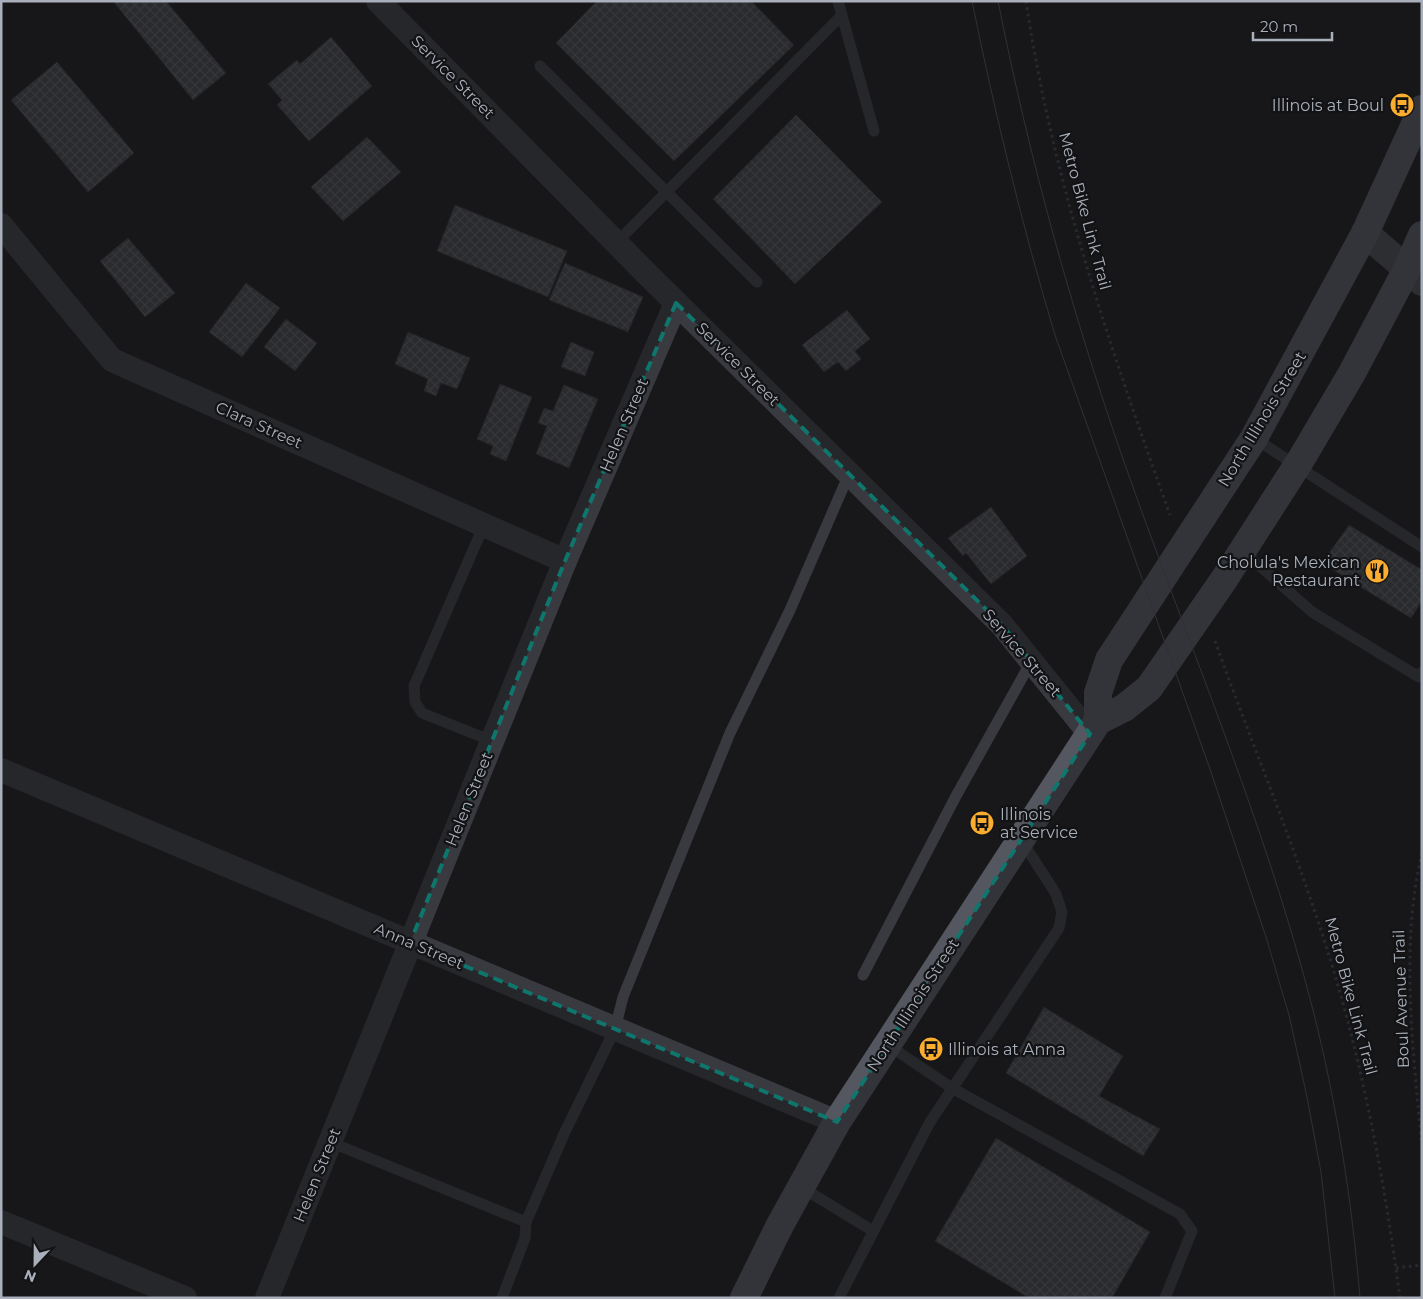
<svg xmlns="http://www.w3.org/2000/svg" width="1423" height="1299" font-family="Montserrat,sans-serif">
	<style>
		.building { fill: url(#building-cross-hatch); stroke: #323236 }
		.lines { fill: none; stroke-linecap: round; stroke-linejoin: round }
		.path { stroke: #3f4146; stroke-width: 3; stroke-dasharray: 2.5 4; stroke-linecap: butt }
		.lane { stroke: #393a3f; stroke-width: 11 }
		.street { stroke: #393a3f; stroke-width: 24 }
		.secondary { stroke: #474950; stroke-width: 28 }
		.primary { stroke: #54575f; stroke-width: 28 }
		.tram { stroke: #4c4e55; stroke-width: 1 }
		.marked { fill: none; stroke: #0f766e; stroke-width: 4; stroke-dasharray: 10 6; stroke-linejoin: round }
		.labels { text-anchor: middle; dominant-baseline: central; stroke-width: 4.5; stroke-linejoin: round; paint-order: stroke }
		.street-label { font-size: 16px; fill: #a9b0bb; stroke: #131315 }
		.poi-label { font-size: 16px; fill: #a9b0bb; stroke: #131315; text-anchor: end }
	</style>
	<defs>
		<pattern id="building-cross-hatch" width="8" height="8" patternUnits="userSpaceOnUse" patternTransform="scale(1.25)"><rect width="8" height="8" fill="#424347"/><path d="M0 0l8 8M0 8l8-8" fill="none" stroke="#5a5c60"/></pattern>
	</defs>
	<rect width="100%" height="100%" fill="#18181a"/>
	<g class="building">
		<path d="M113 1H166L226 73 193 100Z"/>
		<path d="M597 1H751L794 45 674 161 556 43Z"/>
		<path d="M331 37 372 86 309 141 277 105 282 100 268 84 297 60 300 64Z"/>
		<path d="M57 62 134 153 88 192 11 100Z"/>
		<path d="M796 115 882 202 795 284 713 199Z"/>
		<path d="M367 137 401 172 343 221 311 187Z"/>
		<path d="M455 205 567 251 548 297 437 251Z"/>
		<path d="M128 238 175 293 145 317 100 261Z"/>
		<path d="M565 263 643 297 628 332 549 300Z"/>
		<path d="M246 283 280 308 242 357 209 332Z"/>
		<path d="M847 310 870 339 855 351 861 359 846 371 838 362 824 372 802 345Z"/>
		<path d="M286 319 317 343 295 371 264 347Z"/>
		<path d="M408 332 470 358 457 389 441 383 436 396 424 391 428 379 395 364Z"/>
		<path d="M571 342 594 352 585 376 561 367Z"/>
		<path d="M500 384 532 397 506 461 490 454 493 446 477 439Z"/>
		<path d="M564 385 598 399 569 468 536 454 547 426 538 423 544 408 553 411Z"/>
		<path d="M991 507 1027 556 991 584 966 553 963 556 948 538Z"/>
		<path d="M1349 525 1422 570V601L1411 618 1322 563Z"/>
		<path d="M1044 1007 1123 1056 1099 1096 1160 1129 1143 1156 1006 1073Z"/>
		<path d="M996 1138 1150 1232 1112 1298H1029L935 1241Z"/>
	</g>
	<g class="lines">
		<g class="path">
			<path d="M1026 1C1052 178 1110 347 1170 515"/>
			<path d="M1215 641C1251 742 1293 841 1325 943 1362 1058 1384 1178 1400 1298"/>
			<path d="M1422 853C1400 943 1413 1053 1422 1146"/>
			<path d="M1396 1268 1422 1265"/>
		</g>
		<g class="lane">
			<path d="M838 1 874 131"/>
			<path d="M540 66 757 282"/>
			<path d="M616 243 842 15"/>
			<path d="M1254 438 1422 547"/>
			<path d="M484 525 414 686 415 702 422 713 492 741"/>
			<path d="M1242 550 1312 612 1419 677 1422 672"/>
			<path d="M863 975 956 796 1031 662"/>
			<path d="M888 1045 952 1088 1180 1214 1192 1231 1165 1298"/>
			<path d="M330 1142 526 1222 564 1134 615 1029 623 997 730 733 790 610 849 474"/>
			<path d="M801 1187 873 1231"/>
			<path d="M502 1298 525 1238 526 1222"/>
			<path d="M839 1298 930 1122 1059 928 1062 912 1056 894 1022 841"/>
		</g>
		<g class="street">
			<path d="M378 1 644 271 1002 625 1090 734"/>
			<path d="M1 225 112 360 565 561"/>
			<path d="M1 770 837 1122"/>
			<path d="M1 1222 185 1298"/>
			<path d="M267 1298 565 561 676 303"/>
		</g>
		<path class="secondary" d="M1365 233 1422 282"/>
		<g class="primary">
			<path d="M1098 721 1124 708 1149 688 1225 578 1300 461 1352 373 1407 269 1422 235"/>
			<path d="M744 1298 780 1225 837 1122 1098 721V693L1109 660 1254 438 1365 233 1422 109"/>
		</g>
		<g class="tram">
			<path d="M972 1C995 114 1022 225 1055 335L1210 769 1266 937 1289 1015 1307 1097 1321 1172 1335 1298"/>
			<path d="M998 1C1029 157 1071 309 1123 459 1187 642 1265 822 1313 1010 1337 1105 1352 1201 1360 1298"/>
		</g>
	</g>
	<path d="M0 0H1423V1299H0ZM676 303 1002 625 1090 734 837 1122 410 943 565 561Z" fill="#18181a" fill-opacity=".55" fill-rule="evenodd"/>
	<path class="marked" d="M676 303 1002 625 1090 734 837 1122 410 943 565 561Z"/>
	<defs>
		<symbol id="bus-disc" viewBox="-11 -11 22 22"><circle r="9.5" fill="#fbad2f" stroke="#131315"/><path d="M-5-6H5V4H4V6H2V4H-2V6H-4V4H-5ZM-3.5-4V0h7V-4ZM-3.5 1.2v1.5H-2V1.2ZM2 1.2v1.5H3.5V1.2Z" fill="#111"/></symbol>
		<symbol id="restaurant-disc" viewBox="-11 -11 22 22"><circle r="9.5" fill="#fbad2f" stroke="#131315"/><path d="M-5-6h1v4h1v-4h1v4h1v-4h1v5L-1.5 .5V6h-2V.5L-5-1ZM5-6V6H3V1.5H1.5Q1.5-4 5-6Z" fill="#111"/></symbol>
	</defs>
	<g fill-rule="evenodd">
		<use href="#bus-disc" x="1388" y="91" width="28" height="28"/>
		<use href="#restaurant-disc" x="1363" y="557" width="28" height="28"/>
		<use href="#bus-disc" x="968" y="809" width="28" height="28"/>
		<use href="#bus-disc" x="917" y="1035" width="28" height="28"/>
	</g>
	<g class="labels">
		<g class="street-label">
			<text transform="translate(453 77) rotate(45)">Service Street</text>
			<text transform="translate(1085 211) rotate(75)">Metro Bike Link Trail</text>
			<text transform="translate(738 364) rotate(45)">Service Street</text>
			<text transform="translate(1262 419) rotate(-59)">North Illinois Street</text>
			<text transform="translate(259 425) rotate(24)">Clara Street</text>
			<text transform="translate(624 425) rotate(-67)">Helen Street</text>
			<text transform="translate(1022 653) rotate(49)">Service Street</text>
			<text transform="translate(469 799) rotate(-68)">Helen Street</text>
			<text transform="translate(419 946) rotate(23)">Anna Street</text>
			<text transform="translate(1351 996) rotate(75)">Metro Bike Link Trail</text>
			<text transform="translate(1401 999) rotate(-92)">Boul Avenue Trail</text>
			<text transform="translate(913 1005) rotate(-57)">North Illinois Street</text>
			<text transform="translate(317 1175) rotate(-68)">Helen Street</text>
		</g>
		<g class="poi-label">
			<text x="1384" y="105">Illinois at Boul</text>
			<text x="1360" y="562">Cholula's Mexican<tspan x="1360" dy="18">Restaurant</tspan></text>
			<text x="1000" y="814" text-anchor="start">Illinois<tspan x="1000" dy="18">at Service</tspan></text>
			<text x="948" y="1049" text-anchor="start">Illinois at Anna</text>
		</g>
	</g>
	<rect width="1423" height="1299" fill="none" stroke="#a9b0bb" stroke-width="5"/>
	<g transform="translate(35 1264) rotate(202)" stroke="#131315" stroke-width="4" paint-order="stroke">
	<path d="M0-4L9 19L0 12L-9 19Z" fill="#a9b0bb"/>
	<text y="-8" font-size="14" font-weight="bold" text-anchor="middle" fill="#a9b0bb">N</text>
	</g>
	<path d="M1253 32v8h79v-8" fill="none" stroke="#a9b0bb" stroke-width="2.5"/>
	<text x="1260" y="32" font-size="15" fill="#a9b0bb" stroke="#131315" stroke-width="4" paint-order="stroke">20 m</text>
</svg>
